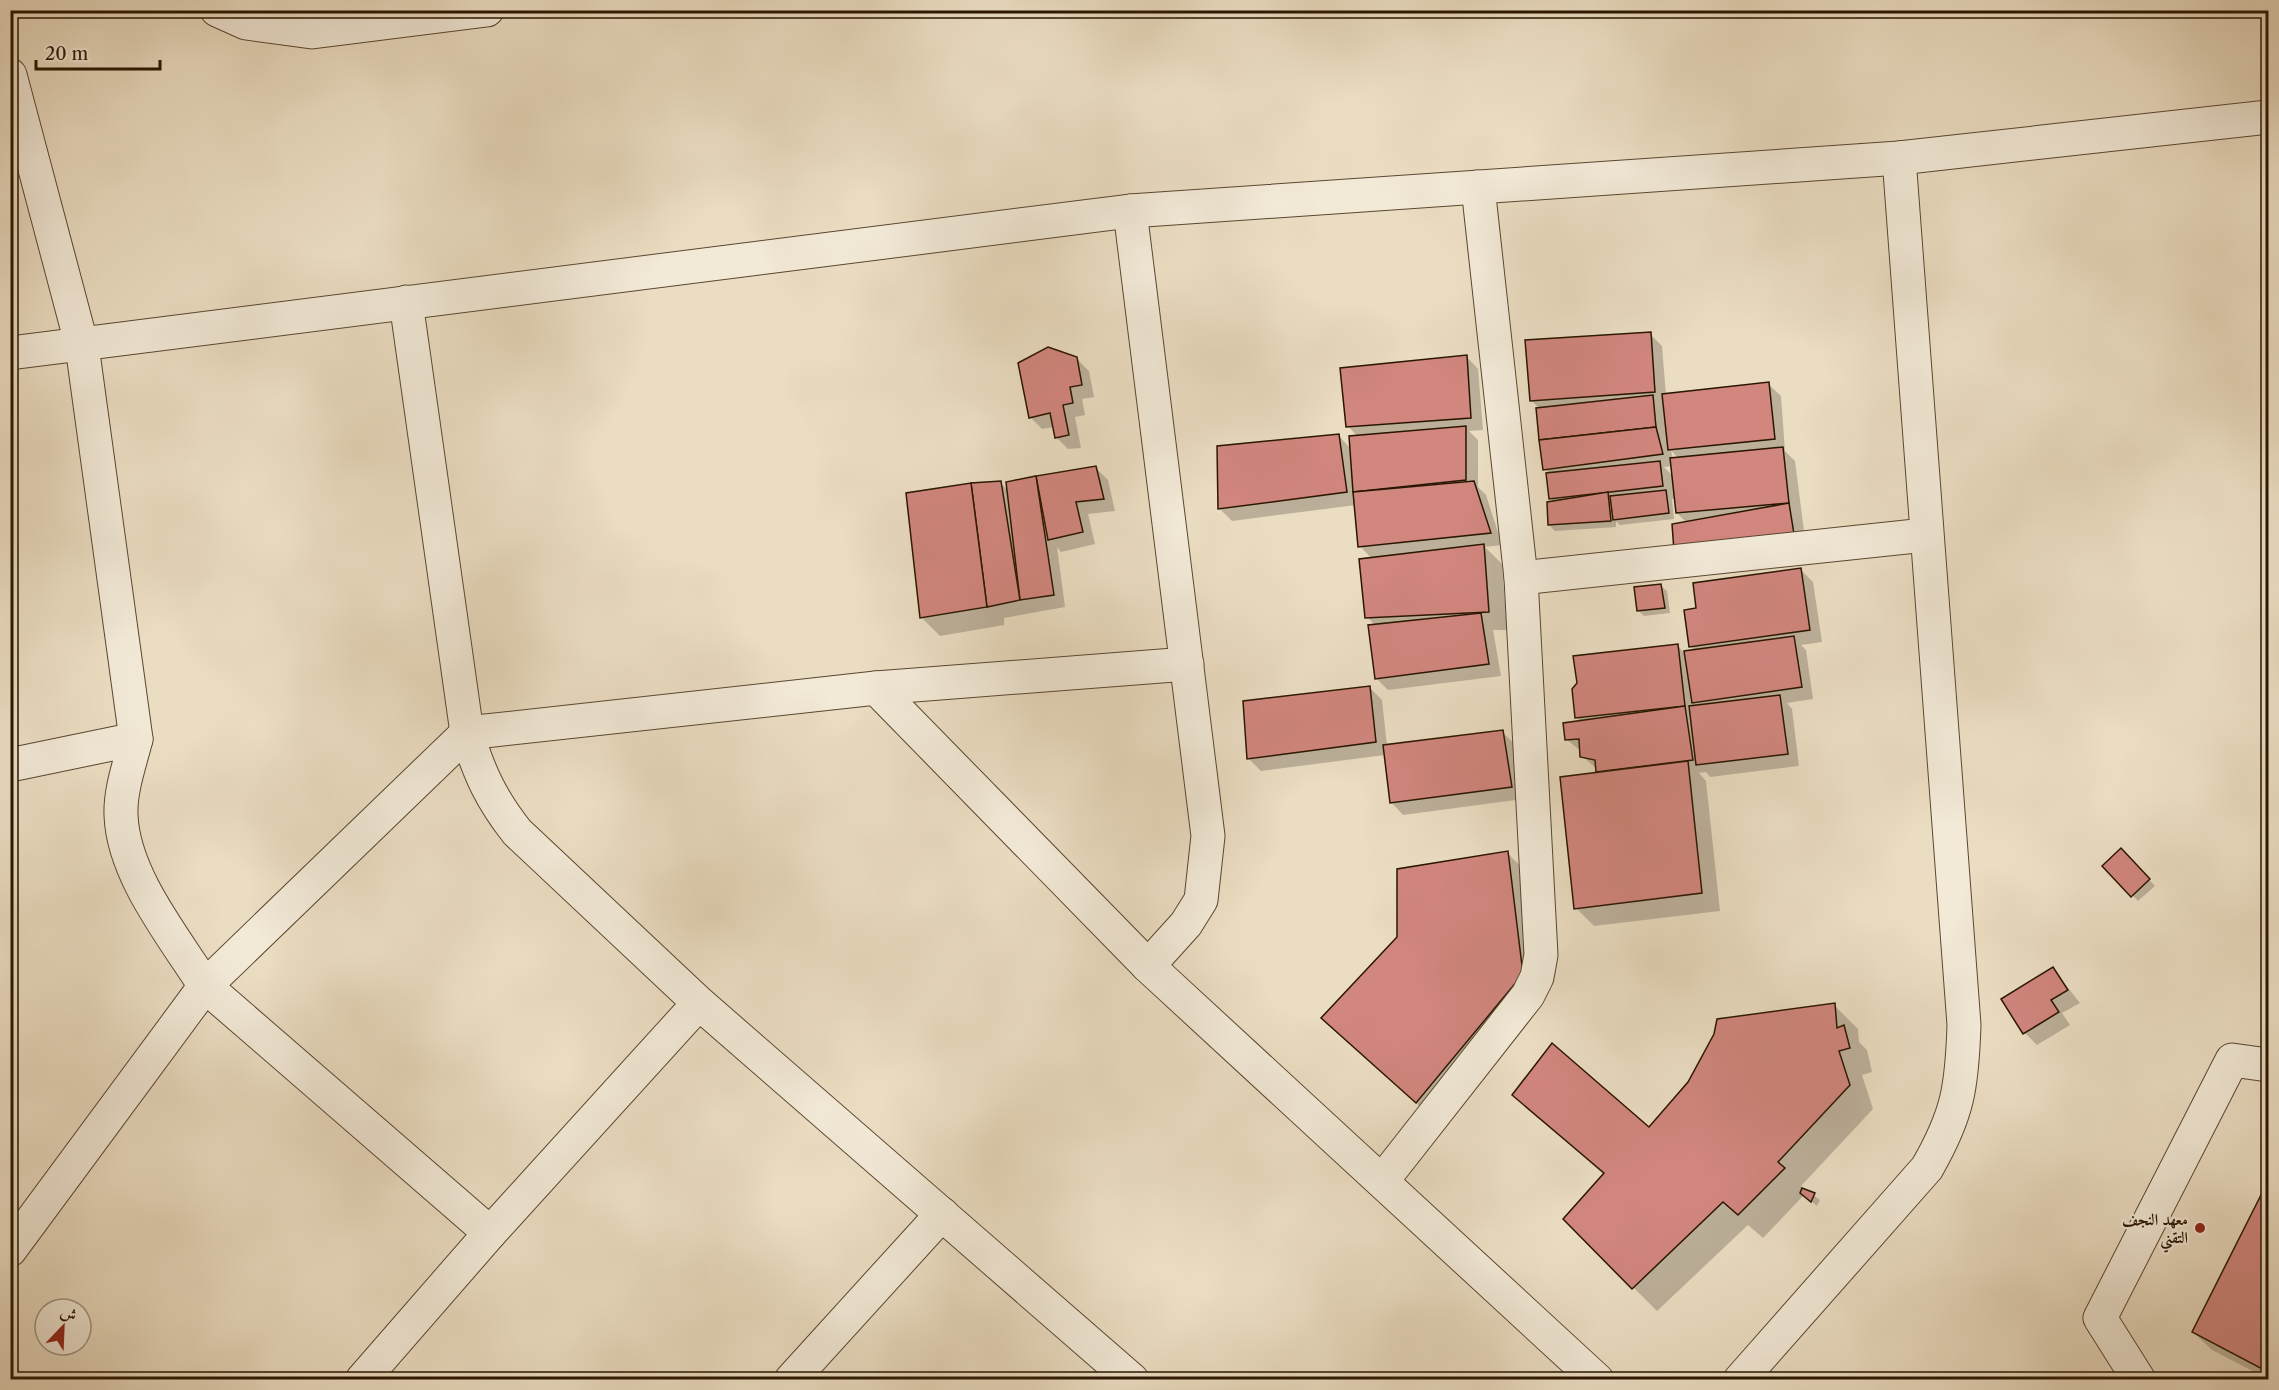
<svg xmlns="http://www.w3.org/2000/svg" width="2279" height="1390" font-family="'Libre Caslon Text',Amiri,serif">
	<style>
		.shadow { fill: #0003; fill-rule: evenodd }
		.building { fill: #d1867e; stroke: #291500; stroke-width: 1.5 }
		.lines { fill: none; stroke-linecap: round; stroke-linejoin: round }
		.minor-casing { stroke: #5a4730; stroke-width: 35 }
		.minor { stroke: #f2e9d7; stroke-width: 33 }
		.poi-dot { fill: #8f2418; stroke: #f2e9d7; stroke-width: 2 }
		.labels { text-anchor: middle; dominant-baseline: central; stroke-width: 4.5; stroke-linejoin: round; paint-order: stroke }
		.poi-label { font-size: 16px; font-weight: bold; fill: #291500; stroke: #f2e9d7; text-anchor: end }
	</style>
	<rect width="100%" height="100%" fill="#ebddc2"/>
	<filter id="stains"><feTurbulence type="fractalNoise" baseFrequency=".00333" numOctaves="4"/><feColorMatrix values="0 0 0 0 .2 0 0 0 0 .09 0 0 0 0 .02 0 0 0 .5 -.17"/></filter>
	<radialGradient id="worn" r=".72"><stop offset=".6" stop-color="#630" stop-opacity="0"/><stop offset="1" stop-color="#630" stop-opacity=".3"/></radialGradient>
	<g class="shadow">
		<path d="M1650 334 1662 346 1666 395 1768 384 1781 396 1785 451 1795 461 1806 546 1687 523 1677 513 1676 498 1672 499 1674 519 1620 525 1616 521V527L1555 531 1549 525 1555 502 1550 498V474L1545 469 1540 409 1531 400ZM1671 450 1675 455 1679 458 1673 459ZM1673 466 1674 477 1664 467Z"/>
		<path d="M1466 356 1478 369 1483 430 1469 431 1478 440V487L1486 495 1502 545 1485 547 1502 564 1507 630H1493L1501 676 1388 690 1376 678 1375 625 1367 617 1372 559 1360 546 1356 505 1232 521 1219 508 1339 436 1351 449 1358 437 1348 426Z"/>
		<path d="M1076 358 1089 371 1094 397 1082 399 1085 415 1075 417 1081 448 1068 449 1056 437 1054 427 1042 429 1030 417Z"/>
		<path d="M1096 468 1108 480 1115 511 1088 514 1095 544 1061 552 1057 547 1065 607 1004 618V625L940 636 921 617 1000 483 1008 490 1007 483Z"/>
		<path d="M1801 570 1813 582 1822 642 1801 645 1806 650 1813 699 1787 703 1792 709 1799 766 1710 777 1706 772 1699 773 1706 781 1720 911 1594 926 1576 908 1597 774V769L1582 756V752L1566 739 1581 722 1576 717 1678 646 1684 653 1695 651 1690 646 1698 610Z"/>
		<path d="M1661 586 1667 591 1670 613 1644 616 1638 610Z"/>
		<path d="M1369 687 1382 700 1387 746 1502 732 1515 744 1523 799 1403 815 1391 802 1385 755 1261 771 1249 759Z"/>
		<path d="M2121 850 2155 886 2138 901 2105 866Z"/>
		<path d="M1507 853 1531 876 1546 998 1441 1126 1323 1018Z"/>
		<path d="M2053 969 2080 1003 2062 1013 2070 1025 2037 1045 2025 1033Z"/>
		<path d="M1834 1005 1858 1029 1859 1042 1867 1050 1872 1072 1862 1075 1873 1109 1801 1186 1820 1200 1817 1206 1804 1195 1763 1238 1748 1225 1657 1311 1565 1219 1604 1175 1514 1095 1649 1129Z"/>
		<path d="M2268 1185V1379L2212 1350 2193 1332Z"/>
	</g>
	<g class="building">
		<path d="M1651 332 1655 392 1530 401 1525 340Z"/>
		<path d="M1048 347 1077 357 1082 385 1070 387 1073 403 1063 405 1069 435 1055 438 1050 413 1029 418 1018 363Z"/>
		<path d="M1467 355 1471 418 1346 427 1340 368Z"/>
		<path d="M1769 382 1775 439 1668 450 1662 394Z"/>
		<path d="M1653 395 1656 427 1539 440 1536 408Z"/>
		<path d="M1466 426V480L1353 492 1349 436Z"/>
		<path d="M1656 427 1663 454 1543 470 1539 440Z"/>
		<path d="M1339 434 1347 492 1218 509 1217 446Z"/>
		<path d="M1783 447 1789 503 1676 513 1670 458Z"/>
		<path d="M1660 461 1663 486 1549 499 1546 473Z"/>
		<path d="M1096 466 1104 499 1076 502 1083 532 1048 540 1036 476Z"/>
		<path d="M1036 476 1054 595 1020 600 1006 482Z"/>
		<path d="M1001 481 1020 600 987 607 971 483Z"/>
		<path d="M1474 481 1491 533 1358 547 1353 492Z"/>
		<path d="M971 483 987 607 920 618 906 493Z"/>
		<path d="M1666 490 1669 513 1613 520 1610 496Z"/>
		<path d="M1608 492 1611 521 1548 525 1547 502Z"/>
		<path d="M1789 503 1794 534 1674 551 1672 524Z"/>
		<path d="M1484 544 1489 612 1365 618 1359 559Z"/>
		<path d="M1801 568 1810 630 1689 647 1684 610 1696 608 1693 583Z"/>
		<path d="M1661 584 1665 608 1637 611 1634 587Z"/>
		<path d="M1481 613 1489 664 1375 679 1368 625Z"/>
		<path d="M1794 636 1802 687 1692 703 1684 651Z"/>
		<path d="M1678 644 1685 706 1575 718 1572 689 1577 683 1573 656Z"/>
		<path d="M1370 686 1376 742 1247 759 1243 701Z"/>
		<path d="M1780 695 1788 754 1696 765 1689 706Z"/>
		<path d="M1685 706 1693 760 1596 772 1595 760 1580 757 1579 739 1565 740 1563 723Z"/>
		<path d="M1503 730 1512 787 1390 803 1383 745Z"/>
		<path d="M1688 761 1702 893 1574 909 1560 777Z"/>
		<path d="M2121 848 2150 879 2131 897 2102 866Z"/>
		<path d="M1508 851 1523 974 1416 1103 1321 1018 1397 937V869Z"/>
		<path d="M2053 967 2068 990 2051 1000 2059 1012 2023 1034 2001 999Z"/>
		<path d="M1835 1003 1837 1028 1844 1025 1850 1048 1839 1051 1850 1085 1778 1162 1785 1168 1738 1215 1723 1202 1632 1289 1563 1219 1604 1173 1512 1095 1552 1043 1649 1127 1688 1082 1714 1034 1717 1019Z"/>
		<path d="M2268 1181V1372L2192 1332Z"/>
		<path d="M1802 1188 1815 1193 1811 1202 1800 1193Z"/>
	</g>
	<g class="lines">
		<defs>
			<g id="minor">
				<path d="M217 10 246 23 312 32 487 10"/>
				<path d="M10 75 82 346 136 739C130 763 120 790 121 815 123 875 174 937 205 986L10 1250"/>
				<path d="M1130 211 1208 836 1201 900 1186 924 1148 966 1597 1380"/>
				<path d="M406 302 467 733 876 688 1148 966"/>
				<path d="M10 353 1130 211 1899 158 2268 117"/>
				<path d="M1521 578 1925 535"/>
				<path d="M876 688 1187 664"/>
				<path d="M10 765 136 739"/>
				<path d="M699 1003 517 832C491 799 479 773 467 733L205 986 490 1233 699 1003 1132 1380"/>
				<path d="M1382 1181 1528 995 1537 977 1541 955 1521 578 1478 187"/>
				<path d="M362 1380 490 1233"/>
				<path d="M791 1380 942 1214"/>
				<path d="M1740 1380 1927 1168C1958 1114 1962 1087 1964 1025L1899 158"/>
				<path d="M2139 1380 2100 1318 2232 1060 2268 1065"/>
			</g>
		</defs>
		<use href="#minor" class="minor-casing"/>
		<use href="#minor" class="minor"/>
	</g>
	<circle class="poi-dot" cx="2200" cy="1228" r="6"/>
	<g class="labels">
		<g class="poi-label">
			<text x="2188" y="1219">معهد النجف<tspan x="2188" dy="18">التقني</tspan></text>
		</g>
	</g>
	<rect width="2279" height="1390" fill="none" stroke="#ebddc2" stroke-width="36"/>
	<rect x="12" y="12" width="2255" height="1366" fill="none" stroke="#291500" stroke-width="3"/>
	<rect x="18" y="18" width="2243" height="1354" fill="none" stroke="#291500" stroke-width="1.5"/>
	<g transform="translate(63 1327) rotate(23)"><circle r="28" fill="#f2e9d7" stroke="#a29481" stroke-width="1.5"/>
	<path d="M0-4.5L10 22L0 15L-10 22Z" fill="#8f2418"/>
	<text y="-9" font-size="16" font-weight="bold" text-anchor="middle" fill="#291500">ش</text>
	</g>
	<path d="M36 60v9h124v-9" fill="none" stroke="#291500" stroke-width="3"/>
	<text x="45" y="60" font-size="18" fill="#291500" stroke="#f2e9d7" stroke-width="4.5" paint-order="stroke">20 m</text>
	<rect width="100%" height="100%" filter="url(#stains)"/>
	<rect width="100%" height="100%" fill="url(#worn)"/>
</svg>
